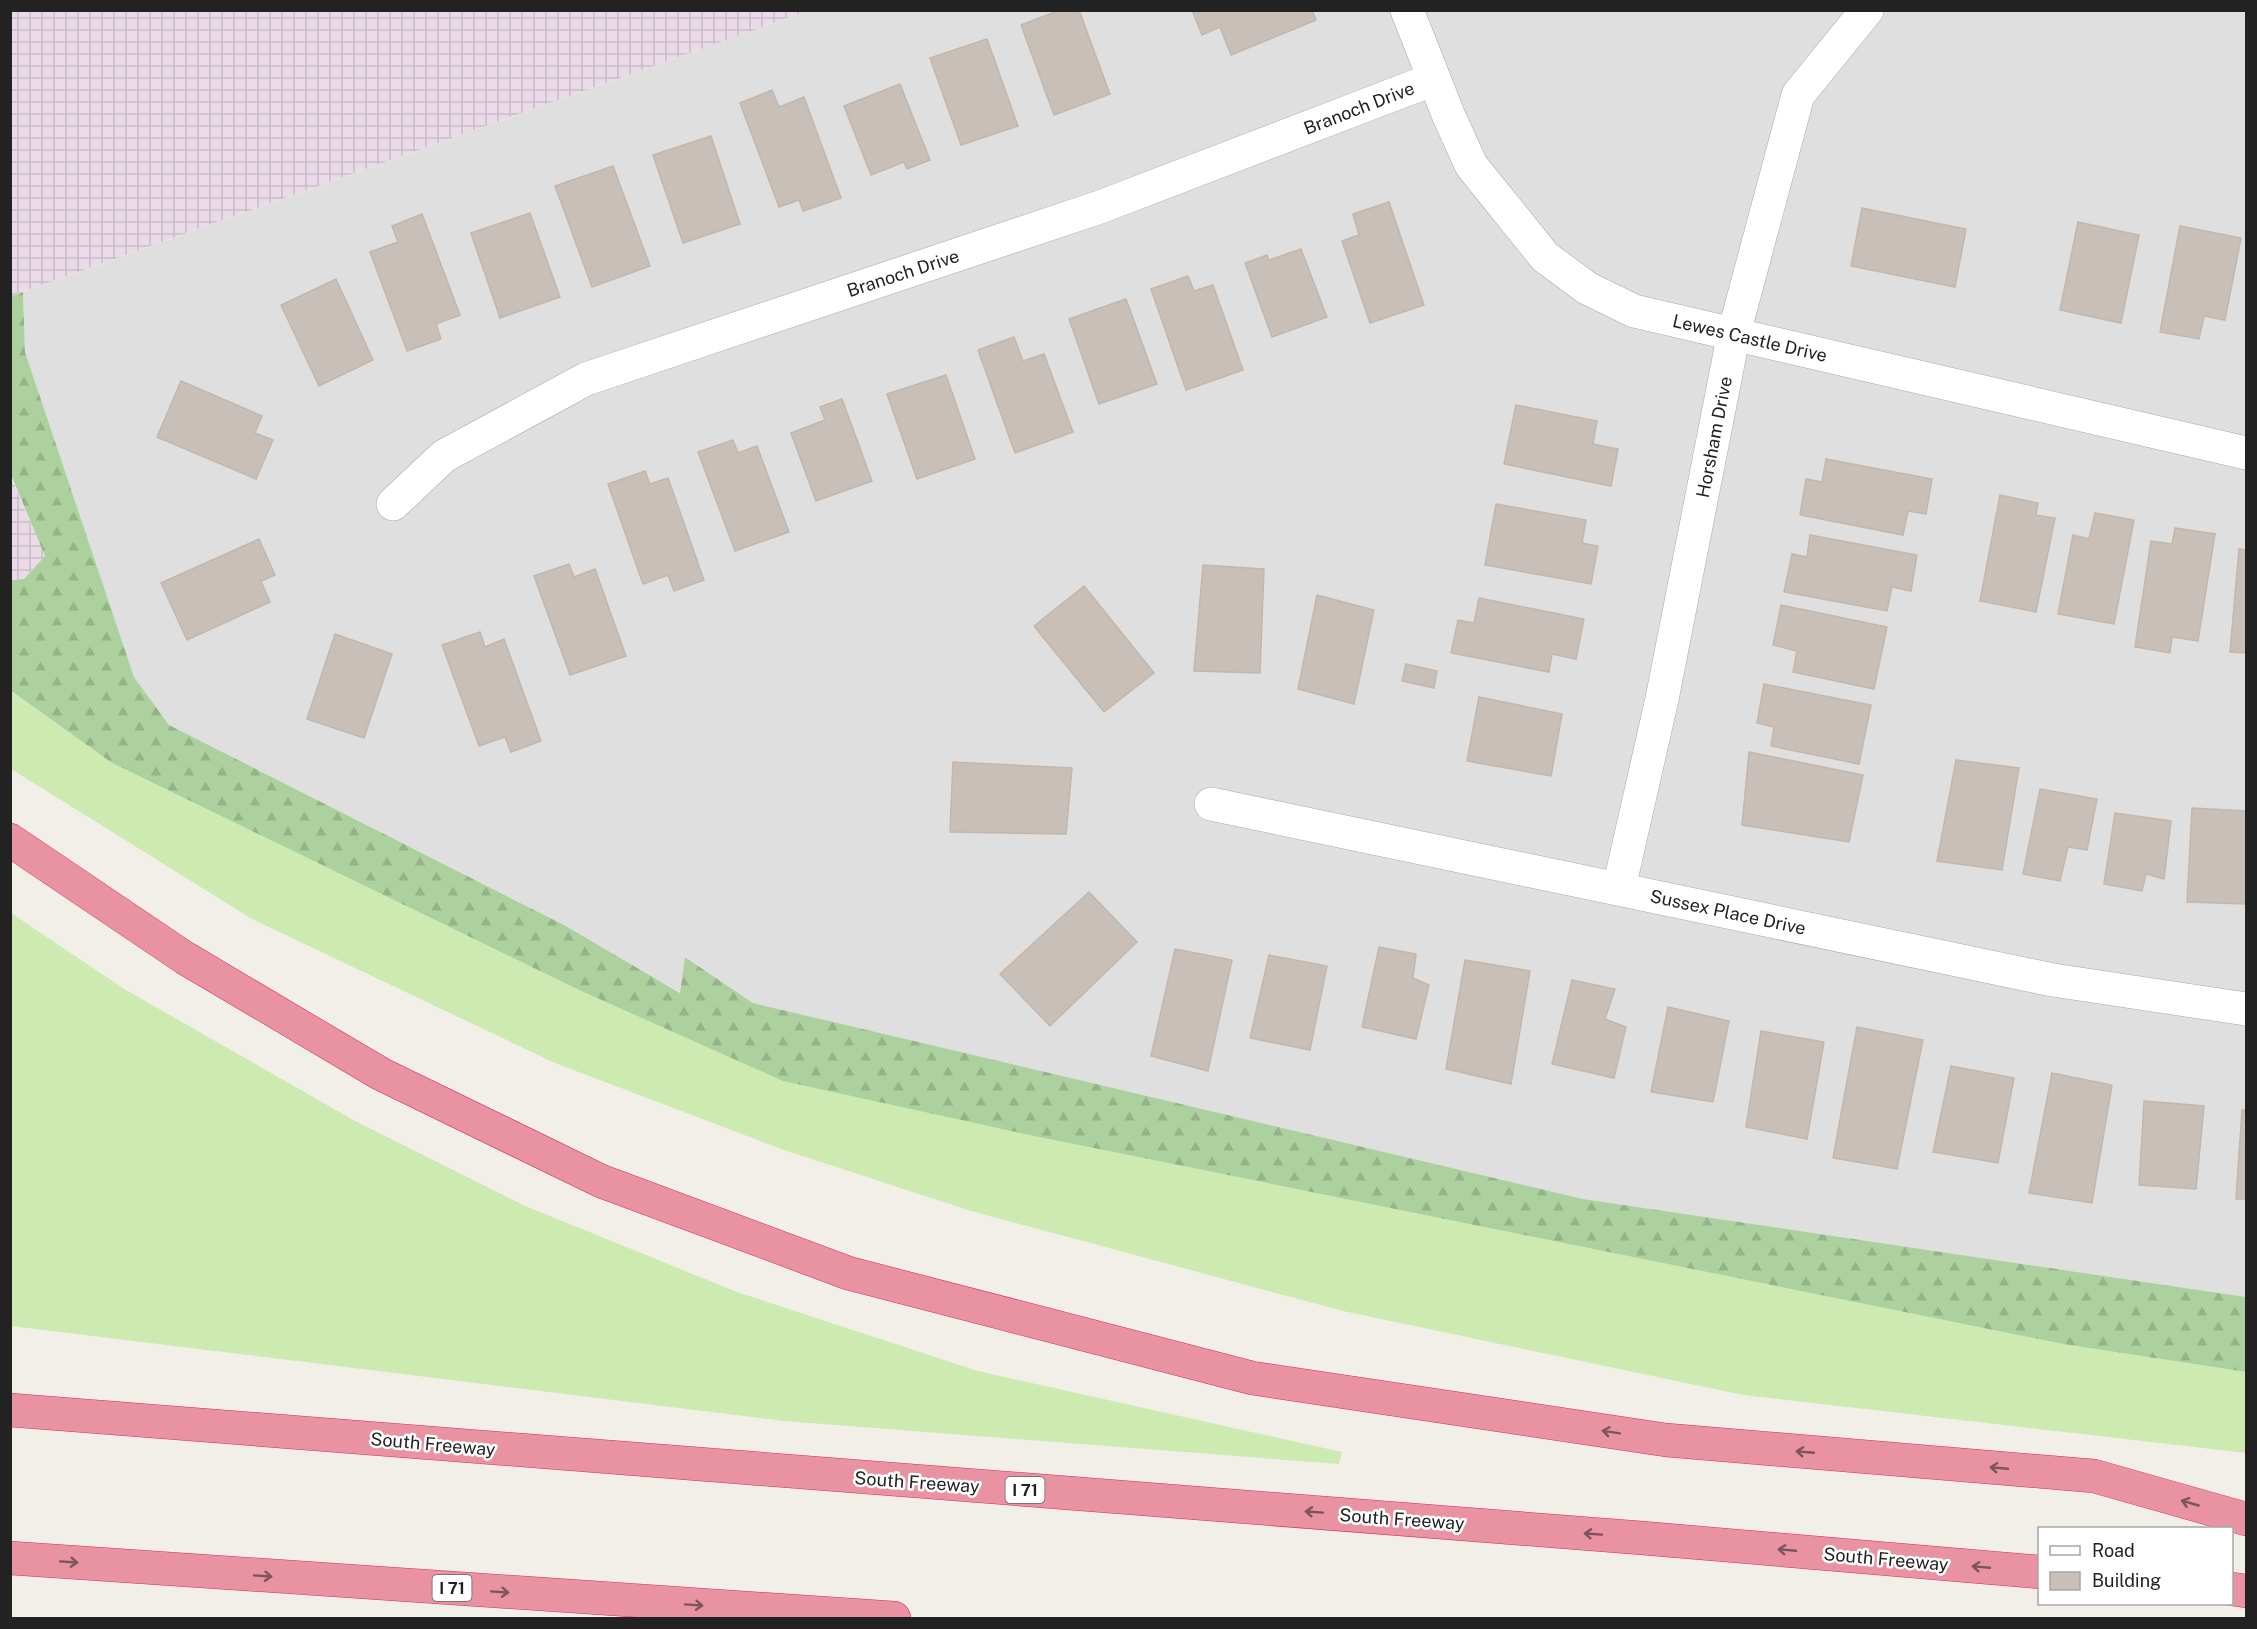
<svg xmlns="http://www.w3.org/2000/svg" width="2257" height="1629" font-family="'Public Sans',sans-serif">
	<style>
		.residential { fill: #e0dfdf }
		.industrial { fill: url(#industrial-grid) }
		.grass { fill: #cdebb0 }
		.forest { fill: url(#forest-firs) }
		.building { fill: #c7bfb8; stroke: #c4b6ab; stroke-width: 1.5 }
		.lines { fill: none; stroke-linecap: round; stroke-linejoin: round }
		.street-casing { stroke: #a9a9a9; stroke-width: 34 }
		.highway-casing { stroke: #dc2a67; stroke-width: 34 }
		.street { stroke: #fff; stroke-width: 33 }
		.highway { stroke: #e892a2; stroke-width: 33 }
		.oneway { stroke: #7b545c }
		.labels { text-anchor: middle; dominant-baseline: central; stroke-width: 5; stroke-linejoin: round; paint-order: stroke }
		.shield { fill: #fff; stroke: #646464; stroke-width: 1.5 }
		.shield-label { font-size: 16px; font-weight: bold; fill: #222 }
		.street-label { font-size: 18px; fill: #222; stroke: #fff }
	</style>
	<defs>
		<pattern id="industrial-grid" width="8" height="8" patternUnits="userSpaceOnUse" patternTransform="scale(1.5)"><rect width="8" height="8" fill="#ebdbe8"/><path d="M0 4h8M4 0v8" fill="none" stroke="#c9bcc7"/></pattern>
		<pattern id="forest-firs" width="22" height="20" patternUnits="userSpaceOnUse" patternTransform="scale(1.5)"><rect width="22" height="20" fill="#add19e"/><path d="M5 1l3.5 6h-7zM16 11l3.5 6h-7z" fill="#95b388"/></pattern>
	</defs>
	<rect width="100%" height="100%" fill="#f2efe9"/>
	<path class="residential" d="M807 11H2246V1297L1583 1199 753 1003 686 957 681 993 566 926 169 725 134 677 25 352 23 292Z"/>
	<g class="industrial">
		<path d="M11 10 807 11 11 296Z"/>
		<path d="M10 475 45 556 24 579 11 580Z"/>
	</g>
	<g class="grass">
		<path d="M10 691 112 763 577 989 1039 1137 2063 1344 2246 1372V1453L1743 1395 1343 1311 971 1211 781 1149 555 1063 252 919 11 769Z"/>
		<path d="M11 913 126 990 355 1121 523 1205 737 1292 978 1371 1342 1452 1339 1464 784 1421 11 1326Z"/>
	</g>
	<path class="forest" d="M23 292 25 352 134 677 169 725 566 926 680 993 685 957 753 1003 1583 1199 2246 1297V1372L2063 1344 1039 1137 783 1081 577 989 112 763 11 691V580L24 579 45 556 11 475V296Z"/>
	<g class="building">
		<path d="M1060 10H1079L1110 94 1054 115 1021 25Z"/>
		<path d="M1192 10H1312L1316 20 1231 55 1220 27 1202 35Z"/>
		<path d="M987 39 1018 126 961 145 930 58Z"/>
		<path d="M900 84 930 160 907 169 904 162 871 175 844 106Z"/>
		<path d="M772 90 779 107 804 97 841 198 803 211 799 200 779 207 740 103Z"/>
		<path d="M711 136 740 224 683 243 653 155Z"/>
		<path d="M613 166 650 266 592 287 555 186Z"/>
		<path d="M1389 202 1424 305 1370 323 1342 241 1359 235 1353 214Z"/>
		<path d="M1862 208 1966 229 1955 287 1851 266Z"/>
		<path d="M530 213 560 297 500 318 471 233Z"/>
		<path d="M422 214 460 315 436 324 441 339 407 351 370 252 398 242 392 226Z"/>
		<path d="M2078 222 2139 235 2121 323 2060 310Z"/>
		<path d="M2180 226 2241 238 2225 320 2204 316 2199 339 2160 332Z"/>
		<path d="M1301 249 1327 317 1272 337 1245 263 1267 255 1269 260Z"/>
		<path d="M1188 276 1194 291 1213 285 1243 370 1186 390 1151 289Z"/>
		<path d="M336 279 373 360 319 386 281 305Z"/>
		<path d="M1126 299 1157 384 1099 404 1069 319Z"/>
		<path d="M1014 337 1023 361 1044 354 1073 432 1015 453 978 350Z"/>
		<path d="M946 375 975 459 917 479 887 394Z"/>
		<path d="M181 381 262 416 255 433 273 440 256 479 157 437Z"/>
		<path d="M842 399 872 481 816 501 791 433 825 420 820 407Z"/>
		<path d="M1516 405 1597 421 1593 444 1618 449 1611 486 1504 464Z"/>
		<path d="M733 440 738 453 757 446 789 532 735 551 698 452Z"/>
		<path d="M1826 459 1932 479 1926 514 1908 511 1903 535 1800 515 1806 479 1822 482Z"/>
		<path d="M645 471 650 484 668 478 704 580 674 591 668 575 643 584 608 484Z"/>
		<path d="M2000 495 2038 503 2036 515 2055 518 2036 612 1980 601Z"/>
		<path d="M1496 504 1586 520 1582 543 1598 546 1591 584 1485 565Z"/>
		<path d="M2095 513 2134 520 2114 624 2058 614 2073 535 2089 539Z"/>
		<path d="M2175 528 2215 534 2198 641 2172 637 2170 653 2135 647 2151 541 2172 544Z"/>
		<path d="M1810 535 1917 555 1911 591 1892 587 1887 611 1784 592 1792 554 1807 557Z"/>
		<path d="M259 539 275 575 261 581 270 602 187 640 161 583Z"/>
		<path d="M2239 549 2246 550V653L2230 652Z"/>
		<path d="M569 564 574 577 595 569 626 656 570 675 534 576Z"/>
		<path d="M1203 565 1264 569 1260 673 1194 671Z"/>
		<path d="M1084 586 1154 673 1104 712 1034 626Z"/>
		<path d="M1317 595 1374 610 1354 704 1298 689Z"/>
		<path d="M1479 598 1584 619 1576 659 1552 654 1549 672 1451 653 1458 620 1474 623Z"/>
		<path d="M1781 605 1887 627 1874 689 1793 672 1797 651 1773 645Z"/>
		<path d="M480 632 485 647 504 639 541 741 511 752 505 737 479 746 442 645Z"/>
		<path d="M335 634 392 654 364 738 307 719Z"/>
		<path d="M1406 664 1437 671 1434 688 1402 681Z"/>
		<path d="M1764 684 1871 705 1859 764 1771 746 1774 727 1757 723Z"/>
		<path d="M1479 697 1562 714 1551 776 1467 761Z"/>
		<path d="M1749 752 1863 775 1849 842 1742 825Z"/>
		<path d="M1956 760 2019 768 2002 870 1937 861Z"/>
		<path d="M953 762 1072 768 1066 834 950 832Z"/>
		<path d="M2040 789 2097 799 2087 850 2068 847 2060 881 2023 874Z"/>
		<path d="M2192 808 2246 811V904L2187 902Z"/>
		<path d="M2115 813 2171 821 2164 879 2146 874 2142 891 2104 884Z"/>
		<path d="M1089 892 1137 942 1050 1026 1000 974Z"/>
		<path d="M1379 947 1416 954 1413 978 1429 985 1416 1039 1362 1027Z"/>
		<path d="M1175 949 1232 960 1208 1071 1151 1056Z"/>
		<path d="M1269 955 1327 966 1310 1050 1250 1038Z"/>
		<path d="M1465 960 1530 971 1511 1084 1446 1069Z"/>
		<path d="M1572 980 1615 989 1605 1019 1626 1027 1614 1078 1552 1064Z"/>
		<path d="M1668 1007 1729 1021 1713 1102 1651 1092Z"/>
		<path d="M1857 1027 1923 1040 1897 1169 1833 1158Z"/>
		<path d="M1761 1031 1824 1042 1807 1139 1746 1127Z"/>
		<path d="M1951 1066 2014 1078 1998 1163 1933 1152Z"/>
		<path d="M2052 1073 2112 1085 2092 1203 2029 1193Z"/>
		<path d="M2144 1101 2204 1106 2196 1189 2139 1185Z"/>
		<path d="M2242 1110H2246V1199H2236Z"/>
	</g>
	<g class="lines">
		<defs>
			<g id="street">
				<path d="M1407 10 1448 114 1471 165 1545 257 1587 288 1634 311 2246 453"/>
				<path d="M393 504 444 456 586 379 1100 207 1434 79"/>
				<path d="M1211 804 2053 980 2246 1009"/>
				<path d="M1619 888 1662 699 1734 333 1798 95 1867 10"/>
			</g>
			<g id="highway">
				<path d="M10 840 185 958 381 1074 601 1181 848 1273 1252 1378 1666 1440 2094 1476 2246 1519"/>
				<path d="M10 1410 1642 1538 2040 1572"/>
				<path d="M10 1558 894 1618"/>
				<path d="M2232 1589 2246 1591"/>
			</g>
		</defs>
		<use href="#street" class="street-casing"/>
		<use href="#highway" class="highway-casing"/>
		<use href="#street" class="street"/>
		<use href="#highway" class="highway"/>
	</g>
	<defs><path id="oneway-shaft" d="M-6 0H5M1.5-3L5.5 0L1.5 3" fill="none" stroke-width="1.6" stroke-linecap="round" stroke-linejoin="round" transform="scale(1.5)"/></defs>
	<g class="oneway">
		<use href="#oneway-shaft" transform="translate(1611 1432) rotate(-171)"/>
		<use href="#oneway-shaft" transform="translate(1805 1452) rotate(-175)"/>
		<use href="#oneway-shaft" transform="translate(1999 1468) rotate(-175)"/>
		<use href="#oneway-shaft" transform="translate(2190 1503) rotate(-164)"/>
		<use href="#oneway-shaft" transform="translate(1314 1512) rotate(-176)"/>
		<use href="#oneway-shaft" transform="translate(1593 1534) rotate(-176)"/>
		<use href="#oneway-shaft" transform="translate(1787 1550) rotate(-175)"/>
		<use href="#oneway-shaft" transform="translate(69 1562) rotate(4)"/>
		<use href="#oneway-shaft" transform="translate(1981 1567) rotate(-175)"/>
		<use href="#oneway-shaft" transform="translate(263 1576) rotate(4)"/>
		<use href="#oneway-shaft" transform="translate(500 1592) rotate(4)"/>
		<use href="#oneway-shaft" transform="translate(694 1605) rotate(4)"/>
	</g>
	<g class="labels">
		<g class="shield">
			<rect x="1005.5" y="1477" width="39" height="26" rx="4.5"/>
			<rect x="432.5" y="1575" width="39" height="26" rx="4.5"/>
		</g>
		<g class="shield-label">
			<text x="1025" y="1490">I 71</text>
			<text x="452" y="1588">I 71</text>
		</g>
		<g class="street-label">
			<text transform="translate(1359 108) rotate(-21)">Branoch Drive</text>
			<text transform="translate(903 273) rotate(-18)">Branoch Drive</text>
			<text transform="translate(1750 338) rotate(13)">Lewes Castle Drive</text>
			<text transform="translate(1714 437) rotate(-79)">Horsham Drive</text>
			<text transform="translate(1728 912) rotate(12)">Sussex Place Drive</text>
			<text transform="translate(433 1444) rotate(5)">South Freeway</text>
			<text transform="translate(917 1482) rotate(4)">South Freeway</text>
			<text transform="translate(1402 1519) rotate(4)">South Freeway</text>
			<text transform="translate(1886 1559) rotate(5)">South Freeway</text>
		</g>
	</g>
	<rect width="2257" height="1629" fill="none" stroke="#222222" stroke-width="24"/>
	<rect x="2038" y="1527" width="195" height="78" fill="#ffffff" stroke="#a7a7a7" stroke-width="1.5"/>
	<rect x="2050" y="1546" width="30" height="9" fill="#ffffff" stroke="#a7a7a7" stroke-width="1.5"/>
	<text x="2092" y="1557" font-size="18" fill="#222222">Road</text>
	<rect x="2050" y="1572" width="30" height="18" fill="#c7bfb8" stroke="#a7a7a7" stroke-width="1.5"/>
	<text x="2092" y="1587" font-size="18" fill="#222222">Building</text>
</svg>
